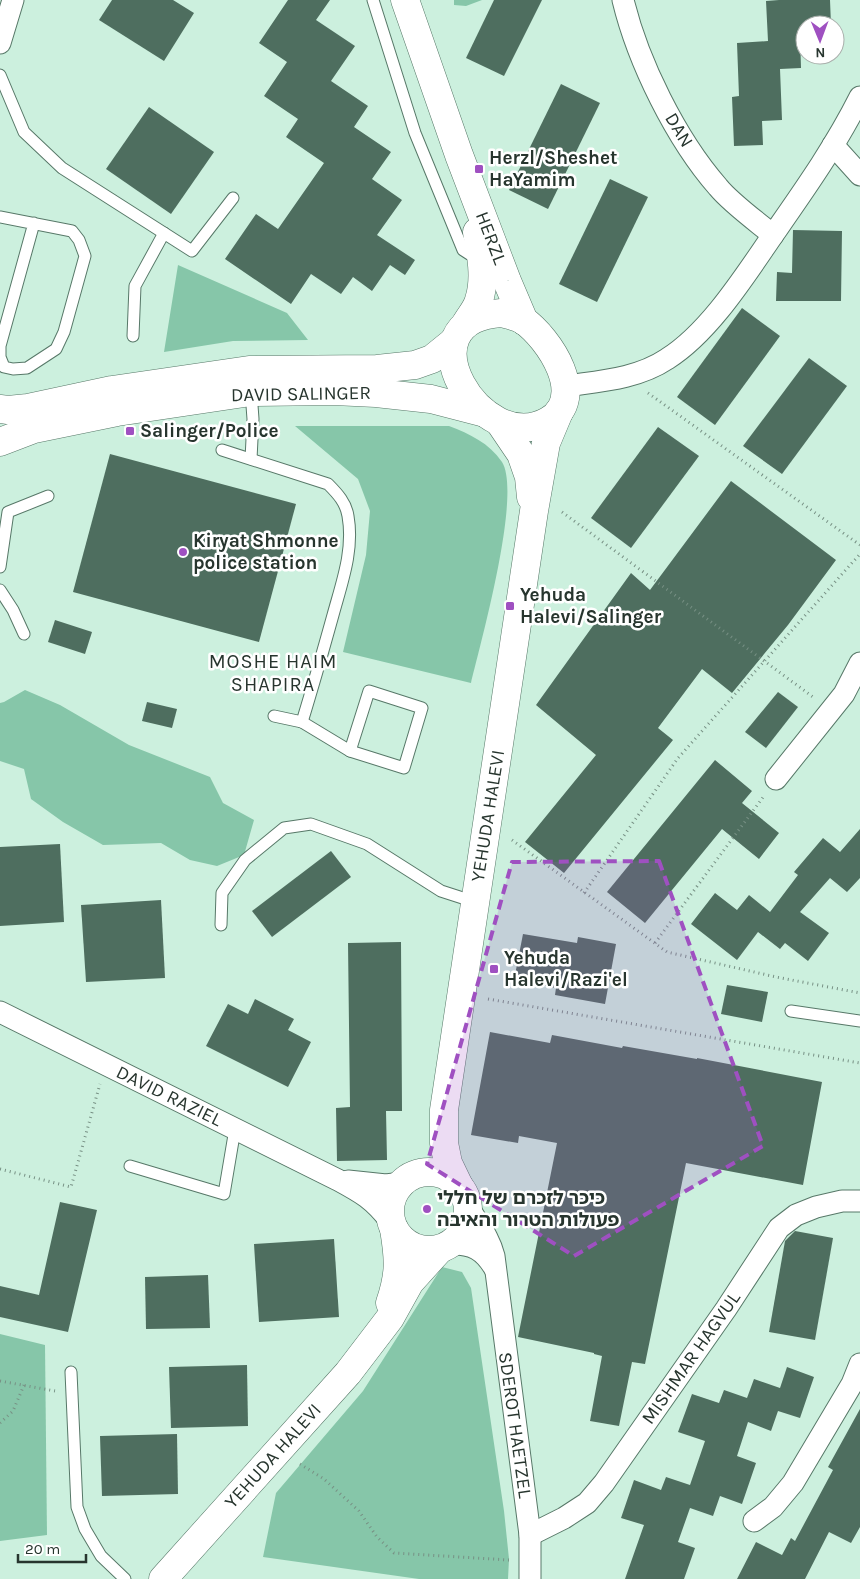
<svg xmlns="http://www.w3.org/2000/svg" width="860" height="1579" font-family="Karla,'Noto Sans Hebrew',sans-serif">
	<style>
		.green { fill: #86c6a9 }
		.building { fill: #4e6e5f }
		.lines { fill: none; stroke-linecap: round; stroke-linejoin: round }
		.service-casing { stroke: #577868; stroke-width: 13 }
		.minor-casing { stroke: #577868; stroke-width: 23 }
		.tertiary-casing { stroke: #577868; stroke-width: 29 }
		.path { stroke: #779084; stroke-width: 3; stroke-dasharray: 1 4; stroke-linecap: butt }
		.service { stroke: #fff; stroke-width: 11 }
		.minor { stroke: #fff; stroke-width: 21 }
		.tertiary { stroke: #fff; stroke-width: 28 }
		.marked { fill: #9f50c1; fill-opacity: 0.2; stroke: #9f50c1; stroke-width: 4; stroke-dasharray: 10 6; stroke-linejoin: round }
		.poi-dot { fill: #9f50c1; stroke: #fff; stroke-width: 2 }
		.labels { text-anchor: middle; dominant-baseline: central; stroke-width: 5; stroke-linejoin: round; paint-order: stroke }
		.street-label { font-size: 19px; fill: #27352e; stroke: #fff }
		.poi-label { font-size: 19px; font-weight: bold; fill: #27352e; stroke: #fff; text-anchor: start }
		.neighbourhood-label { font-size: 20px; letter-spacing: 1px; fill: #27352e; stroke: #fff }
	</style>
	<rect width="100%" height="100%" fill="#ccf0de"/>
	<g class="green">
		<path d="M454 0H482L466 6 454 5Z"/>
		<path d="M178 265 287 313 308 340 233 341 164 352Z"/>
		<path d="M295 426H449C470 434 489 443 502 462 522 494 481 642 471 683L343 652 366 555 370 511 358 479Z"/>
		<path d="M25 690 60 705 129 745 210 777 223 803 254 820 244 855 217 866 190 860 161 843 103 845 63 822 31 799 24 769 0 761V703L4 702Z"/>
		<path d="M442 1267 462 1272 471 1288 504 1511 509 1559 508 1579H419L263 1557 276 1493 363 1391Z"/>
		<path d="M0 1334 45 1345 47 1535 0 1541Z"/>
	</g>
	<g class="building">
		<path d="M112 0H173L194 13 164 61 99 20Z"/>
		<path d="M288 0H330L316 20 355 46 331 81 368 106 354 127 391 152 372 179 402 200 377 235 415 260 405 275 390 265 372 291 353 277 341 294 311 274 291 304 225 259 256 214 278 229 324 163 286 137 298 119 264 96 287 62 259 43Z"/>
		<path d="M494 0H542L504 76 466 58Z"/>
		<path d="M779 0H830L831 25H805V34H800L801 68 780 69 782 120 762 121 763 145 734 146 732 97 739 96 737 43 768 41 766 1Z"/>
		<path d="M561 84 600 103 548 209 509 190Z"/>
		<path d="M149 107 214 152 171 214 106 169Z"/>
		<path d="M610 179 648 197 597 302 559 284Z"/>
		<path d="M793 230 842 231 841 301H776L777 272 792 273Z"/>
		<path d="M742 308 780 336 715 425 677 397Z"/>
		<path d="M809 358 847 386 782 474 743 446Z"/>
		<path d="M658 427 699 456 631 548 591 518Z"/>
		<path d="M110 454 296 504 259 642 73 592Z"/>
		<path d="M731 481 836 560 788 625 732 693 702 669 658 728 673 740 564 873 525 842 596 755 536 705 631 573 650 590Z"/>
		<path d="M55 620 92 632 85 654 48 642Z"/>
		<path d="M778 692 798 707 766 748 745 732Z"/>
		<path d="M147 702 177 709 172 728 142 721Z"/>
		<path d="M715 760 752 791 742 803 779 833 759 859 722 829 645 923 607 892Z"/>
		<path d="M860 829V878L847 892 830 878 800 912 829 933 808 961 785 943 780 949 758 932 737 960 691 924 715 893 737 910 749 895 770 912 798 875 794 872 823 838 840 852Z"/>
		<path d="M60 844 64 922 0 926V847Z"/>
		<path d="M331 851 351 877 272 937 252 911Z"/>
		<path d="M161 900 165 978 86 982 81 905Z"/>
		<path d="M523 934 577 943 578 937 616 944 605 1004 555 995 556 988 514 980Z"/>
		<path d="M401 942 402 1111H386L387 1160 337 1161 336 1108 350 1107 348 943Z"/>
		<path d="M727 985 768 992 762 1022 721 1014Z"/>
		<path d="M255 999 294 1019 288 1030 311 1042 288 1087 206 1046 228 1004 248 1014Z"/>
		<path d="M490 1032 550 1043 552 1035 622 1048 623 1046 697 1059V1058L822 1082 803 1185 686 1163 645 1364 632 1362 619 1426 590 1421 602 1356 594 1354V1353L518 1337 557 1143 519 1136 518 1143 471 1135Z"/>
		<path d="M60 1202 97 1210 68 1332 0 1317V1286L39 1295Z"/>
		<path d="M795 1231 833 1238 815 1340 769 1332 785 1241Z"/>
		<path d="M334 1239 339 1317 259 1322 254 1244Z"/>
		<path d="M208 1275 210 1328 146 1329 145 1277Z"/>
		<path d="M247 1365 248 1426 171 1428 169 1367Z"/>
		<path d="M787 1367 814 1377 800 1418 778 1411 771 1431 748 1422 737 1456 756 1463 742 1504 720 1496 713 1516 690 1508 678 1542 695 1548 684 1579H625L644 1525 621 1518 634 1480 661 1490 666 1477 690 1485 705 1441 678 1432 692 1394 719 1403 724 1390 747 1398 754 1379 780 1388Z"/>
		<path d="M860 1409V1527L851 1543 829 1532 805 1579H737L756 1542 782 1555 791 1538 795 1541 833 1470 828 1467Z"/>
		<path d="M177 1434 178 1494 102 1496 100 1436Z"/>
	</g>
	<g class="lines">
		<defs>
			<g id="service">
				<path d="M373 0 415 133 463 250 480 261"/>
				<path d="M0 75 24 132 62 168 192 251 233 198"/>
				<path d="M0 217 72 231 79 240 85 256 64 332 56 349 27 368 13 369 4 367 0 357V346L34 223"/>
				<path d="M133 336 135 286 164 233"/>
				<path d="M251 392 253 419 251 459"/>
				<path d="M222 450 328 484C338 494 346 503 348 516 354 550 342 582 333 615 323 651 313 686 302 722L274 716"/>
				<path d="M0 567 8 512 48 496"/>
				<path d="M0 590 13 610 24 634"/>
				<path d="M369 691 422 708 404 768 350 751Z"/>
				<path d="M302 722 350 751"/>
				<path d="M221 925 222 893 245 860 284 828 311 824 367 844 441 891 475 902"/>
				<path d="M791 1011 860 1021"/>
				<path d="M130 1166 224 1194 235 1129"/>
				<path d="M71 1372 77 1507 85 1529 101 1556 125 1579"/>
			</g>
			<g id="minor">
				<path d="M623 0C638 62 676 139 718 187 731 203 756 221 773 235"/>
				<path d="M0 43 13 0"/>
				<path d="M833 145 860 175"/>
				<path d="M566 386C600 381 637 379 667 359 710 332 746 274 775 232 805 189 836 145 860 97"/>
				<path d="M776 779 844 694 860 663"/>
				<path d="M0 1012 338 1180C362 1193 373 1199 390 1221"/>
				<path d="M348 1181 386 1185 402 1183"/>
				<path d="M468 1206C477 1223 489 1236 494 1256L530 1535V1579"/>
				<path d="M450 1244C472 1243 484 1250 495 1269"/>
				<path d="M754 1521 773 1507 793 1483 852 1384 860 1364"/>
				<path d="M530 1535 564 1518 587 1503 604 1483 726 1309 779 1228 796 1215 816 1207 842 1201H860"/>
			</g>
			<g id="tertiary">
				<path d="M405 0 459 155 507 281 524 321"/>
				<path d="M501 313C509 315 516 316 523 320 549 338 589 398 548 421 482 459 398 320 501 313Z"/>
				<path d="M465 325C469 317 477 309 479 300 486 279 481 253 477 232"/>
				<path d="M0 409 8 410 28 408 112 390 249 370 377 369 415 365 432 359 453 342"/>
				<path d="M500 423 521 454 529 477 531 497"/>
				<path d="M0 442 34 429 117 412 251 392 334 391 376 393 431 399 485 413"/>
				<circle cx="429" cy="1211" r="39"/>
				<path d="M460 1188 448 1163 444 1143V1110L534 511 546 443 559 412"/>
				<path d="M390 1303C400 1274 399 1259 394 1229"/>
				<path d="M163 1579 348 1373 390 1318 410 1282 439 1250"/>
			</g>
		</defs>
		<use href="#service" class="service-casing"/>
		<use href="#minor" class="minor-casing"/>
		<use href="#tertiary" class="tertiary-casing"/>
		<g class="path">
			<path d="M648 393 860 545"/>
			<path d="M562 512 813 697"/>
			<path d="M512 840 667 952 776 977 860 993"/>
			<path d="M584 893 678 758 860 554"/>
			<path d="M655 943 764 796"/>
			<path d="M488 999 860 1063"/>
			<path d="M0 1169 71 1187 100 1084"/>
			<path d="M0 1381 55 1391"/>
			<path d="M0 1423 13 1411 24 1385"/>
			<path d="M300 1464 324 1479 359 1511 377 1537 394 1553 509 1560"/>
		</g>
		<use href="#service" class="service"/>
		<use href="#minor" class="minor"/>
		<use href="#tertiary" class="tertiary"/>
	</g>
	<path class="marked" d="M659 861 763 1146 574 1256 427 1164 512 862Z"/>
	<g class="poi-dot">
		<rect x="474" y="164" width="10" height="10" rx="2.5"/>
		<rect x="125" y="426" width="10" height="10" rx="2.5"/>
		<circle cx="183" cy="552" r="5"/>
		<rect x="505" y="601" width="10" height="10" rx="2.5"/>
		<rect x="489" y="964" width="10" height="10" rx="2.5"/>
		<circle cx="427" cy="1209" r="5"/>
	</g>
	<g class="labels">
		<g class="street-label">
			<text transform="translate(679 130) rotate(59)">DAN</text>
			<text transform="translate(491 238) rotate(69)">HERZL</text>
			<text transform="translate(301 394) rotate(-1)">DAVID SALINGER</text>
			<text transform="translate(488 816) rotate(-81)">YEHUDA HALEVI</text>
			<text transform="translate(169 1096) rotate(26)">DAVID RAZIEL</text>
			<text transform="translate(691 1358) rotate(-55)">MISHMAR HAGVUL</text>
			<text transform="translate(515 1425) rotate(82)">SDEROT HAETZEL</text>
			<text transform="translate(273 1456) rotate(-48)">YEHUDA HALEVI</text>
		</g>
		<g class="poi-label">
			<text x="489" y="158">Herzl/Sheshet<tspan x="489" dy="22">HaYamim</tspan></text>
			<text x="140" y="431">Salinger/Police</text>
			<text x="193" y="541">Kiryat Shmonne<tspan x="193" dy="22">police station</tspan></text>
			<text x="520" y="595">Yehuda<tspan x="520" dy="22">Halevi/Salinger</tspan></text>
			<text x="504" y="958">Yehuda<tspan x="504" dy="22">Halevi/Razi'el</tspan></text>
			<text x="437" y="1198">כיכר לזכרם של חללי<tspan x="437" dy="22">פעולות הטרור והאיבה</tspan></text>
		</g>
		<g class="neighbourhood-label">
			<text x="273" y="661">MOSHE HAIM<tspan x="273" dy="23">SHAPIRA</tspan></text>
		</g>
	</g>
	<g transform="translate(820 40) rotate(179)"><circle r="24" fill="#ffffff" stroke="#a9aeab"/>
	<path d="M0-4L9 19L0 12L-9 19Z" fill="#9f50c1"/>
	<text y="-8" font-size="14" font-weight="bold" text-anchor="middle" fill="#27352e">N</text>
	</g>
	<path d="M18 1554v8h68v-8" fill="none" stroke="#27352e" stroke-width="2.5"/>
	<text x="25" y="1554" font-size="15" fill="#27352e" stroke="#ffffff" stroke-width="4" paint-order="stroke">20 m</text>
</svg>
